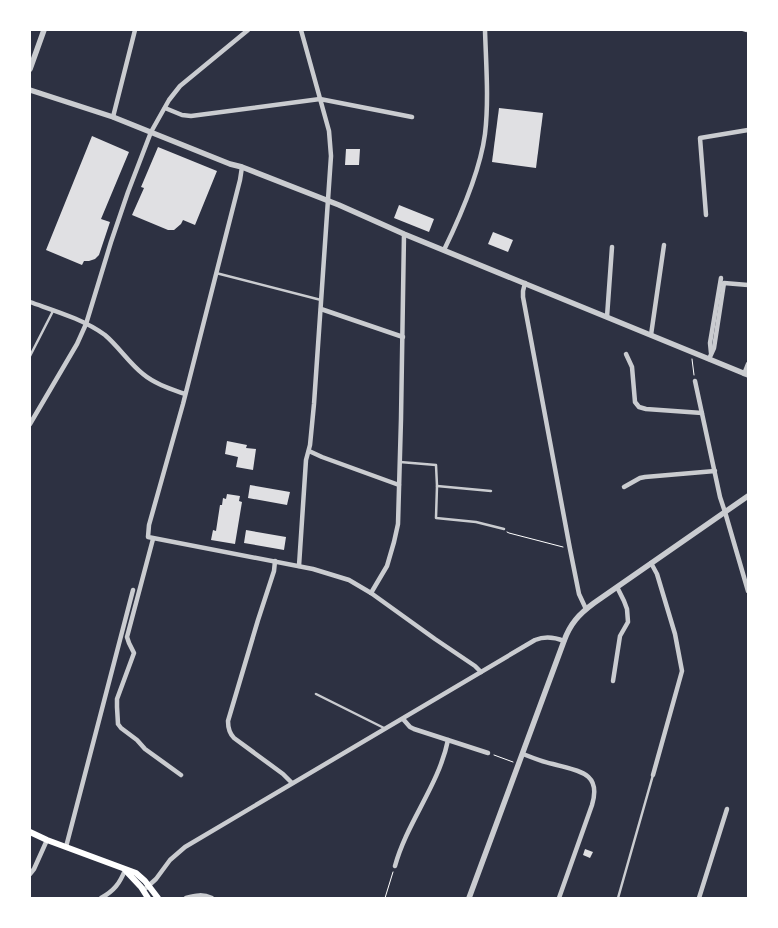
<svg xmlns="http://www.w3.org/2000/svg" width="778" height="928" font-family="'IBM Plex Sans',sans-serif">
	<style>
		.building { fill: #e0e0e3 }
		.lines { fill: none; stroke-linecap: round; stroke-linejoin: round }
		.path { stroke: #fff; stroke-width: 1 }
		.service { stroke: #caccd0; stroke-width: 2.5 }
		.minor { stroke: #caccd0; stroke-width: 4.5 }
		.tertiary { stroke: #caccd0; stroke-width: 5.5 }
		.secondary { stroke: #fff; stroke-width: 6 }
	</style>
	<rect width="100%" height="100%" fill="#2d3142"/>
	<g class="building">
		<path d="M499 108 543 113 536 168 492 162Z"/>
		<path d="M92 136 129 152 101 219 110 222 99 255 95 259 89 261H84L82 265 46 250Z"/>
		<path d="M158 147 217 171 195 225 183 220 181 224 174 230H168L132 215 144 188 141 187Z"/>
		<path d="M346 149H360L359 165H345Z"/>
		<path d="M399 205 434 219 429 232 394 218Z"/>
		<path d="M493 232 513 240 508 252 488 244Z"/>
		<path d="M227 441 247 445 246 448 256 449 253 470 236 467 238 457 225 454Z"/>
		<path d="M250 485 290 492 287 505 248 498Z"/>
		<path d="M227 494 240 496 239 501 242 502 235 544 211 540 213 530 216 531 220 505H222L223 498 226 499Z"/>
		<path d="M246 530 286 537 284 550 244 543Z"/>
		<path d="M585 849 593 852 590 858 583 855Z"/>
	</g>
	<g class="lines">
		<g class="path">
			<path d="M740 30 748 32"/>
			<path d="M692 359 694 375"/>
			<path d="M507 532 509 533 563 547"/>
			<path d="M494 755 513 762"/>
			<path d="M385 898 393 872"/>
		</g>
		<g class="service">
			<path d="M216 273 321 300"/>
			<path d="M30 356 53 311"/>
			<path d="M400 462 436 465 437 486 436 518 476 522 504 529"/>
			<path d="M437 486 491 491"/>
			<path d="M316 694 384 728"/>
			<path d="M618 898 653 775"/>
		</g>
		<g class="minor">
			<path d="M165 108 182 115 191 116 320 99 412 117"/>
			<path d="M113 117 135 30"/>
			<path d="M242 167 240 180 183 404 149 525 148 537 313 569 349 580 371 593 435 639 475 666 481 672"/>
			<path d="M706 215 700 138 748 130"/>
			<path d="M444 250C461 215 480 172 485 134 489 100 486 64 485 30"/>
			<path d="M525 283 523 291V297L570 549 579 594 586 609"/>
			<path d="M30 302C55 311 83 319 105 335 119 347 129 363 143 374 155 384 171 389 185 394"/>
			<path d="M321 309 403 337"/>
			<path d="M607 317 612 247"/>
			<path d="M651 335 664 245"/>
			<path d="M711 353 710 343 721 278"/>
			<path d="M626 354 632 367 635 402 639 407 646 409 702 413"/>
			<path d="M709 359 714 348 724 283 748 285"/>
			<path d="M744 374 748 364"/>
			<path d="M695 381 720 497 725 512 748 591"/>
			<path d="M30 424 77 344 86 324 111 242 128 192 151 132 169 100 180 86 248 30"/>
			<path d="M309 451 322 457 399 485"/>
			<path d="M624 487 640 478 645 477 715 471"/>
			<path d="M153 539 127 637 129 643 134 653 117 699V707L118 724 121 728 137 740 145 749 181 775"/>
			<path d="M275 561 274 571 258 620 228 721C228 728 229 733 234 738L283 774 292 783"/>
			<path d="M651 563 657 574 675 634 682 671 653 775"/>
			<path d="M299 566 306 460 310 445 314 404 331 156 329 131 301 30"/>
			<path d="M371 593 387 566 394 542 398 524 401 419 404 234"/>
			<path d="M613 681 620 636 628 622 627 609 624 601 617 587"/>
			<path d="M403 719 410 727 414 729 488 753"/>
			<path d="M523 754C533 758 543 762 553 764 578 771 602 772 592 805L559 898"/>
			<path d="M66 847 133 590"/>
			<path d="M395 866C407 822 439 785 448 740"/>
			<path d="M30 874 34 869 47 840"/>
			<path d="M146 888 156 879 170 860 185 847 535 640C545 636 554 637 564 641"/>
			<path d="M101 898C114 891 120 883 125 870"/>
			<path d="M186 898C196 895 203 894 212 898"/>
			<path d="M699 898 727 809"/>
		</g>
		<g class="tertiary">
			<path d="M30 69 44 30"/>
			<path d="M30 90 113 117 230 164 242 167 339 205 404 234 748 375"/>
			<path d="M469 898 564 641C570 624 579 614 594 603L748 496"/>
		</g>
		<g class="secondary">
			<path d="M30 832 47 840 136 873 145 881 158 898"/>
			<path d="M126 871 141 887 148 898"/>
		</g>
	</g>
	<rect width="778" height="928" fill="none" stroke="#ffffff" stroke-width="62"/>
</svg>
